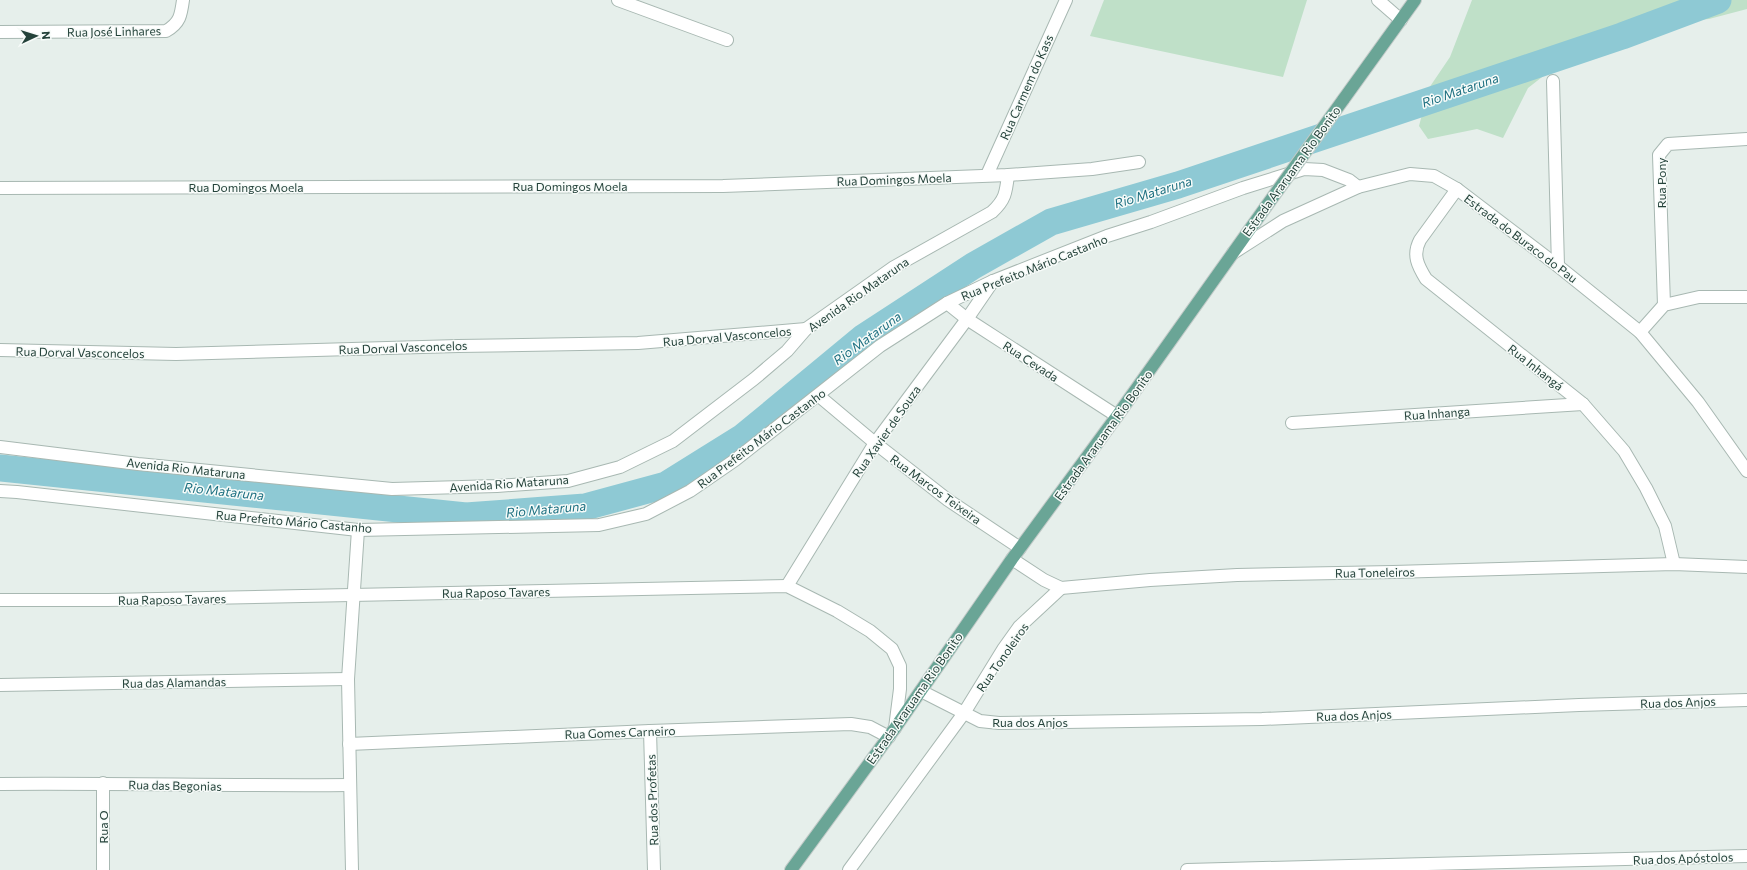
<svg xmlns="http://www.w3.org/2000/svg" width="1747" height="870" font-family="Commissioner,sans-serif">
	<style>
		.green { fill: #bfe0c8 }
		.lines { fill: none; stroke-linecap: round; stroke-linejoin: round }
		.river { stroke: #8ec9d4; stroke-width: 27 }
		.minor-casing { stroke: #a8b8b2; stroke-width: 14 }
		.tertiary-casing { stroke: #a8b8b2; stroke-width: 14 }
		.primary-casing { stroke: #c2cac8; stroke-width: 14 }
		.minor { stroke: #fff; stroke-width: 12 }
		.tertiary { stroke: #fff; stroke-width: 12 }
		.primary { stroke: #6aa596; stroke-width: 12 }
		.primary-bridge-casing { stroke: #c2cac8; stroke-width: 14; stroke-linecap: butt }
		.primary-bridge { stroke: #6aa596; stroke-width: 12 }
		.labels { text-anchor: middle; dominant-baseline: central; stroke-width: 3; stroke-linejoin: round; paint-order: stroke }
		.street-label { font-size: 12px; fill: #24423a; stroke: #f7fbf9 }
		.water-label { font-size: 13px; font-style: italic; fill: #1c6f80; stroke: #f7fbf9 }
	</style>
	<rect width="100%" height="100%" fill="#e6efeb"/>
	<g class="green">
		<path d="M1104 0H1307L1283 77 1090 36Z"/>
		<path d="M1472 0H1747V9L1709 19 1605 28 1528 88 1503 138 1477 129 1428 139 1419 126 1429 88 1450 57Z"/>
	</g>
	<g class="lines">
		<path class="river" d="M0 468 466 516 585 507 666 485 743 437 864 337 973 266 1051 222 1178 185 1622 36 1718 0"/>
		<defs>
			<g id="minor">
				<path d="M618 0 727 40"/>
				<path d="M0 32 166 31C180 23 181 15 183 0"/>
				<path d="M1553 81 1558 266"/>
				<path d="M987 175 1066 0"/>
				<path d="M0 188 723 186 1008 175 1092 169 1139 162"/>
				<path d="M1457 189 1420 240C1412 255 1418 266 1426 279L1583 404 1624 451 1646 488 1665 526 1674 564"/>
				<path d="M1233 253 1283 221 1358 187 1410 174 1434 176 1457 189 1558 266 1640 332 1698 402 1747 471"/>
				<path d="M947 303 967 319 1117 416"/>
				<path d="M1664 305 1659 155 1668 144 1747 139"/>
				<path d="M1640 332 1664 305 1699 297H1747"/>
				<path d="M0 350 176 354 458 346 638 343 806 329"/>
				<path d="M819 396 875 443 948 500 1020 548"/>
				<path d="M1292 423 1583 404"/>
				<path d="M0 447 138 464 392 489 497 486 568 481 620 467 673 441 754 379 787 351 806 329 894 267 992 212C1005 200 1006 193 1008 175"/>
				<path d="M0 491 17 492 358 530 599 525 646 514 690 491 735 460 880 346 947 303 993 281 1107 236 1151 222 1243 188 1304 169 1323 170 1349 180 1358 187"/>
				<path d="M1012 559 1044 580 1061 588 1150 580 1237 575 1393 572 1674 564 1747 567"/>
				<path d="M787 586 875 443 967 319 993 281"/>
				<path d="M0 600H108L787 586 837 611 870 631 892 649 900 666V689L895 728"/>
				<path d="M0 685 348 679"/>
				<path d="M921 691 980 721 999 723 1262 719 1579 705 1747 700"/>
				<path d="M650 731 654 870"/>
				<path d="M349 744 650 731 851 724 870 727 889 737"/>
				<path d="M103 783V870"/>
				<path d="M0 784C117 783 233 786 350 785"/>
				<path d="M352 870 348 679 358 530"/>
				<path d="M849 870 964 713 1004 648 1019 627 1061 588"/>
				<path d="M1187 870 1747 856"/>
			</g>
			<path id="tertiary" d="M1378 0 1401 20"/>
			<g id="primary">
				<path d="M1343 100 1415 0"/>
				<path d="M791 870 895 728 1012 559 1117 416 1265 208"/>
			</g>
		</defs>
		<use href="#minor" class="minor-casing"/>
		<use href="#tertiary" class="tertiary-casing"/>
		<use href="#primary" class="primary-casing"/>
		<use href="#minor" class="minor"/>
		<use href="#tertiary" class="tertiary"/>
		<use href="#primary" class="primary"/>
		<defs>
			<path id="primary-bridge" d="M1265 208 1343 100"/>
		</defs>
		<use href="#primary-bridge" class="primary-bridge-casing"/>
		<use href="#primary-bridge" class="primary-bridge"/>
	</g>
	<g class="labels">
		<g class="street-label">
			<text transform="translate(114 31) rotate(-1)">Rua José Linhares</text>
			<text transform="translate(1026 87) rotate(-66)">Rua Carmem do Kass</text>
			<text transform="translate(1291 171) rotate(-54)">Estrada Araruama Rio Bonito</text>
			<text transform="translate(894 179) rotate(-2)">Rua Domingos Moela</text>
			<text transform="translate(1661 183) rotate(-90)">Rua Pony</text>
			<text x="570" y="186">Rua Domingos Moela</text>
			<text x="246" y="187">Rua Domingos Moela</text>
			<text transform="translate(1521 238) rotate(37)">Estrada do Buraco do Pau</text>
			<text transform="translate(1034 267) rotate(-22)">Rua Prefeito Mário Castanho</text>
			<text transform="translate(858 294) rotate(-35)">Avenida Rio Mataruna</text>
			<text transform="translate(727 336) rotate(-5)">Rua Dorval Vasconcelos</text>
			<text transform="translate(403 347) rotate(-2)">Rua Dorval Vasconcelos</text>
			<text transform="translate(80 352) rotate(1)">Rua Dorval Vasconcelos</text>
			<text transform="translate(1031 361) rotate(33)">Rua Cevada</text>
			<text transform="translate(1536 367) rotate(38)">Rua Inhangá</text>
			<text transform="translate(1437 413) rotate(-4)">Rua Inhanga</text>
			<text transform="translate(886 431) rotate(-55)">Rua Xavier de Souza</text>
			<text transform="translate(1103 435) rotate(-54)">Estrada Araruama Rio Bonito</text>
			<text transform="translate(761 438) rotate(-37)">Rua Prefeito Mário Castanho</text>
			<text transform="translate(186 468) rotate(6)">Avenida Rio Mataruna</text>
			<text transform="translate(509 483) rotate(-4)">Avenida Rio Mataruna</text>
			<text transform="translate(936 489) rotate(36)">Rua Marcos Teixeira</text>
			<text transform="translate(294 521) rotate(5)">Rua Prefeito Mário Castanho</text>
			<text transform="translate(1375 572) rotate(-1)">Rua Toneleiros</text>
			<text transform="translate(496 592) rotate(-1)">Rua Raposo Tavares</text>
			<text transform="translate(172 599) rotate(-1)">Rua Raposo Tavares</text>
			<text transform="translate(1002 657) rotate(-55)">Rua Tonoleiros</text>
			<text transform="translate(174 682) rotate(-1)">Rua das Alamandas</text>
			<text transform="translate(914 698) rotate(-55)">Estrada Araruama Rio Bonito</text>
			<text transform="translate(1678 702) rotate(-2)">Rua dos Anjos</text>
			<text transform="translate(1354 715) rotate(-2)">Rua dos Anjos</text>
			<text x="1030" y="722">Rua dos Anjos</text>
			<text transform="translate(620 732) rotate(-2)">Rua Gomes Carneiro</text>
			<text transform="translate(175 785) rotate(1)">Rua das Begonias</text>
			<text transform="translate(652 800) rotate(-92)">Rua dos Profetas</text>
			<text transform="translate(103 827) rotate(-90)">Rua O</text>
			<text transform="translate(1683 858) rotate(-2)">Rua dos Apóstolos</text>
		</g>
		<g class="water-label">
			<text transform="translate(1460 90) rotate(-19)">Rio Mataruna</text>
			<text transform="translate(1153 192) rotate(-17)">Rio Mataruna</text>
			<text transform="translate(867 338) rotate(-36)">Rio Mataruna</text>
			<text transform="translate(224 491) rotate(6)">Rio Mataruna</text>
			<text transform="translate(546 509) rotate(-5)">Rio Mataruna</text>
		</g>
	</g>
	<g transform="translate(36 36) rotate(86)" stroke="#f7fbf9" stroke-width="3" paint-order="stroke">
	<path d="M0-3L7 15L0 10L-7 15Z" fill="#24423a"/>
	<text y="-6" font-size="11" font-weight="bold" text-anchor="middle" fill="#24423a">N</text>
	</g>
</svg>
